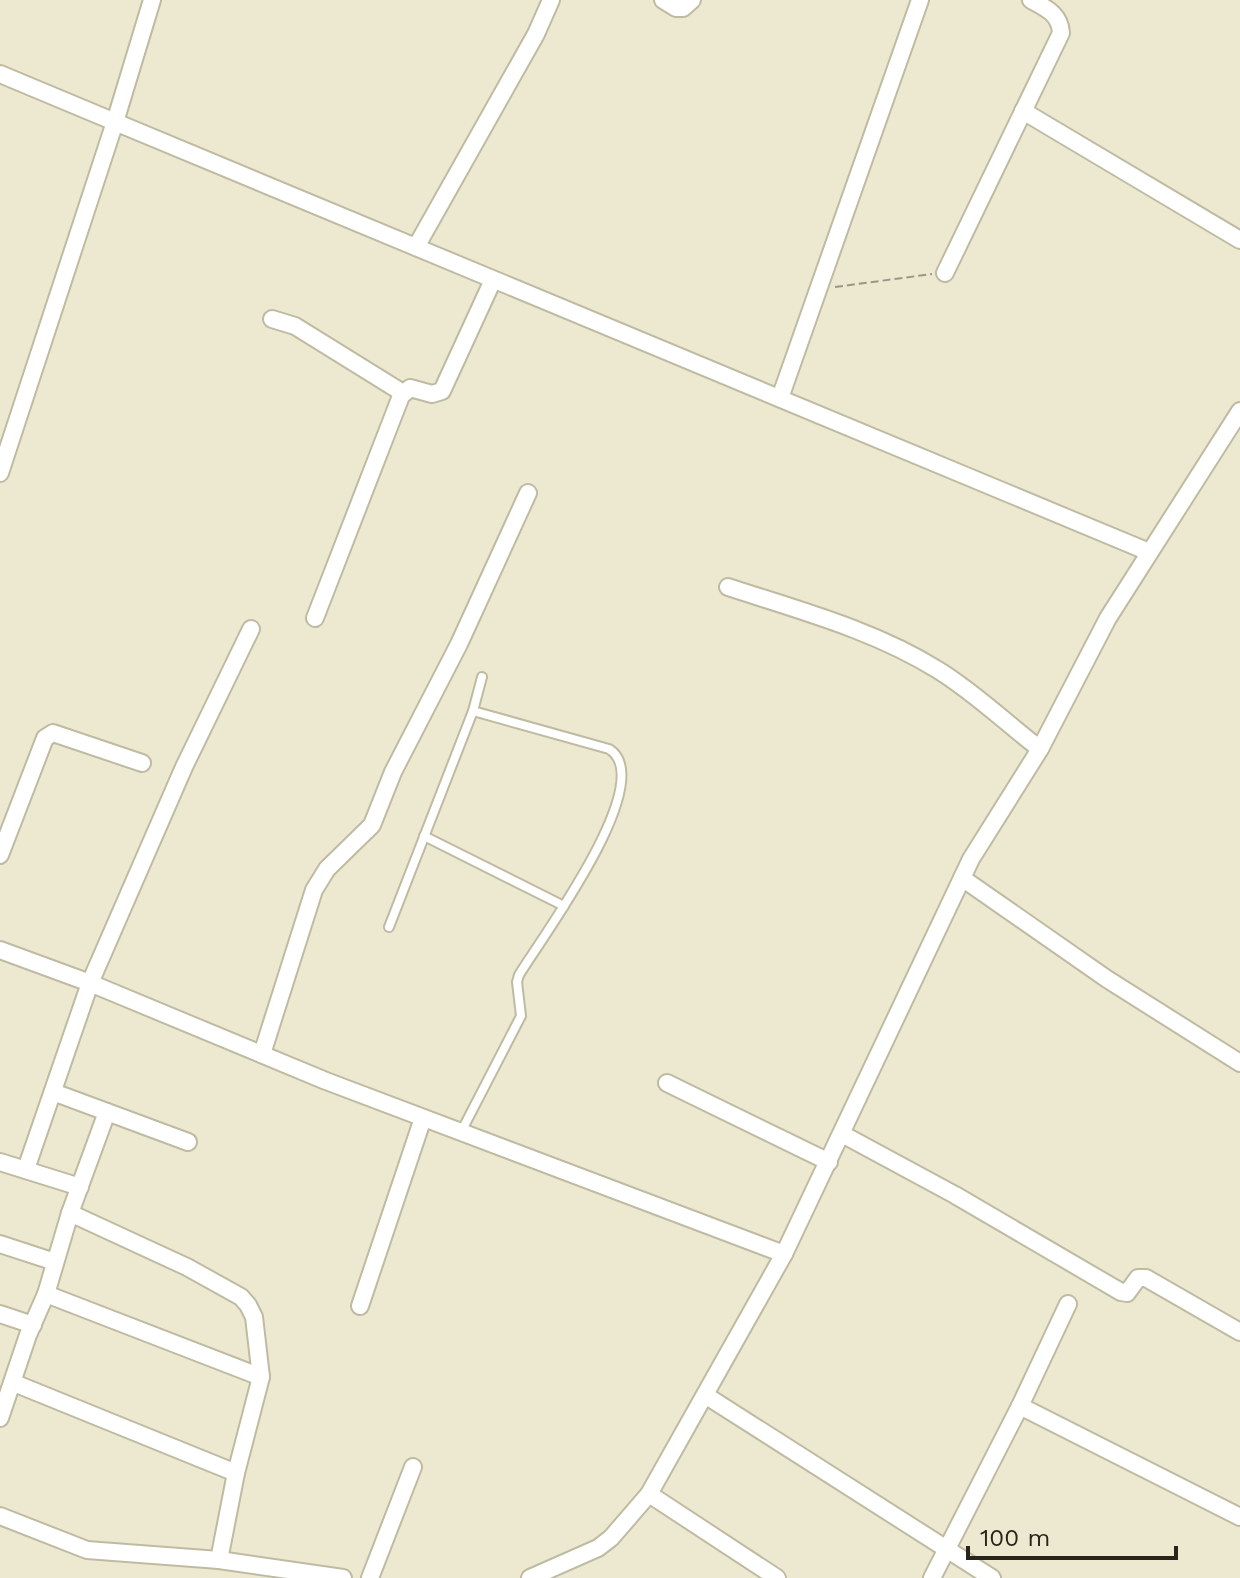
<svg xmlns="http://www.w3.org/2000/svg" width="1240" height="1578" font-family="'Work Sans',sans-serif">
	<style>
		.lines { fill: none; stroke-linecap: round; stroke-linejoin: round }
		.service-casing { stroke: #bfbba2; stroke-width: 12 }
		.minor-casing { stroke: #bfbba2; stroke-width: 20 }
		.path { stroke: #9b9785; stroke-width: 2; stroke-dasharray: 8 4; stroke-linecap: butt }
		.service { stroke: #fff; stroke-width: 8 }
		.minor { stroke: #fff; stroke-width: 16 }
	</style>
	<rect width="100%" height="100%" fill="#ede9d0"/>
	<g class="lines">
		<defs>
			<g id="service">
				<path d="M424 836 564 906"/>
				<path d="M389 927 473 711 482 677"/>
				<path d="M461 1132 521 1016 517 982 519 975C540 940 660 780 609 749L473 711"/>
			</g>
			<g id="minor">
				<path d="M663 0 676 8H683L692 0"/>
				<path d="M0 74 115 122 152 0"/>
				<path d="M1023 111 1240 240"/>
				<path d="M416 247 536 34 551 0"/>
				<path d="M945 273 1061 33C1060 14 1046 8 1031 0"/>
				<path d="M272 319 295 326 403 393"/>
				<path d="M780 398 920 0"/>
				<path d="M0 473 115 122 1149 552"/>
				<path d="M728 587C798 610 874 630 938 670 974 692 1006 723 1040 749"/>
				<path d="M315 618 401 396 410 388 432 394 442 391 493 280"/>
				<path d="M0 855 45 738 53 733 142 763"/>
				<path d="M962 878 1107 979 1240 1063"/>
				<path d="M0 950 90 983 326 1081 784 1254"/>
				<path d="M262 1054 314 890 327 869 372 825 393 772 459 644 528 493"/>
				<path d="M667 1083 829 1162"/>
				<path d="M53 1092 188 1142"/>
				<path d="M842 1134 955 1195 1121 1292 1127 1293 1138 1278H1146L1240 1332"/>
				<path d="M0 1162 80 1187"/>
				<path d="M26 1169 90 983 184 767 251 629"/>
				<path d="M70 1213 187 1267 241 1297 248 1305 254 1317 261 1377 236 1473 219 1560"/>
				<path d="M0 1244 55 1262"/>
				<path d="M46 1294 261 1377"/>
				<path d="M360 1306 423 1118"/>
				<path d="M0 1314 33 1325"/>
				<path d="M14 1383 236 1473"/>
				<path d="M705 1395 992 1578"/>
				<path d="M1020 1406 1240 1517"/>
				<path d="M0 1418 28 1335 46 1294 70 1213 107 1112"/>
				<path d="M649 1494 777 1578"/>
				<path d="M0 1516 87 1550 219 1560 343 1578"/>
				<path d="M370 1578 413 1467"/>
				<path d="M530 1578 598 1548 611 1538 649 1494 784 1254 971 859 1040 749 1108 618 1240 411"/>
				<path d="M932 1578 1020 1406 1068 1304"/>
			</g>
		</defs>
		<use href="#service" class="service-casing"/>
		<use href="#minor" class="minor-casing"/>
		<path class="path" d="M835 287 932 274"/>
		<use href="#service" class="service"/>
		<use href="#minor" class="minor"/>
	</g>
	<path d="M968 1546v12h208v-12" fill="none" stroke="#26241b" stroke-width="4"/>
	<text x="980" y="1546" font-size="24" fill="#26241b" stroke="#ede9d0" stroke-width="6" paint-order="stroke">100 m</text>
</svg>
